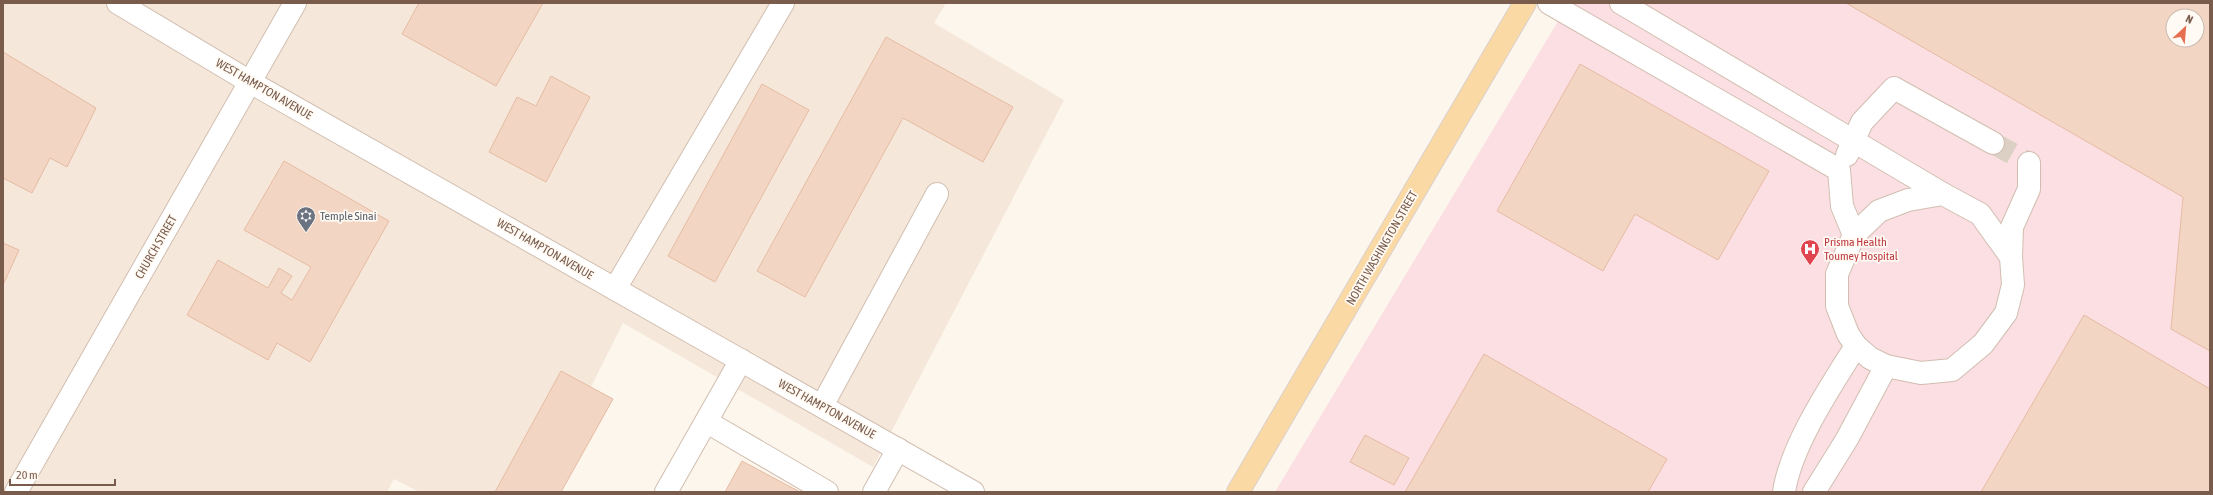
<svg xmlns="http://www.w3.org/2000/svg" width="2213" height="495" font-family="'Asap Condensed',sans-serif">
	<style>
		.residential { fill: #f5e8da }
		.medical { fill: #fbdfe3; fill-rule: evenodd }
		.building { fill: #f3d5c3; stroke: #e6bba3; fill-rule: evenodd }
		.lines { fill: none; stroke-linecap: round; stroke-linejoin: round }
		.minor-tunnel { stroke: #dcd0c4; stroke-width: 22; stroke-dasharray: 22 11; stroke-linecap: butt }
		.minor-casing { stroke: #d1beb0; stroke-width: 24 }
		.major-casing { stroke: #dad1cd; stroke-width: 24 }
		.minor { stroke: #fff; stroke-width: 22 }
		.major { stroke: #fbd9a5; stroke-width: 22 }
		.labels { text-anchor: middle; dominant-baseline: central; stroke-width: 3.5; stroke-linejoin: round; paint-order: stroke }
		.street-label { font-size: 12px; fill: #7a5c4d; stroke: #fffaf3 }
		.worship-label { font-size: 12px; fill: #5b616d; stroke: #fffaf3; text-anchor: start }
		.health-label { font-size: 12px; fill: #be3a42; stroke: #fffaf3; text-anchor: start }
	</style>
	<rect width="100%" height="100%" fill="#fdf6ec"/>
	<path class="residential" d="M3 3H946L934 23 1064 100 873 467 623 323 538 492H419L394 479 387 492H3Z"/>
	<path class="medical" d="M1569 3H2210V492H1275ZM2173 16H2197V40H2173Z"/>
	<g class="building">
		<path d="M419 3H543L496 86 402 34Z"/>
		<path d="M1846 3H2210V351L2171 329 2183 197ZM2173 16H2197V40H2173Z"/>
		<path d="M886 37 1013 107 983 162 903 118 805 297 757 271Z"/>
		<path d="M3 52 96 108 67 167 50 158 32 193 3 178Z"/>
		<path d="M1580 64 1769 171 1718 260 1635 214 1603 271 1497 211Z"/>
		<path d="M551 76 590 97 546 182 489 152 517 97 536 106Z"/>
		<path d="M762 84 809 110 715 282 668 256Z"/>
		<path d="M284 161 389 221 310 362 277 343 268 360 187 315 218 260 268 288 279 268 292 276 281 293 292 300 311 267 244 230Z"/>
		<path d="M3 243 19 250 3 285Z"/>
		<path d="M2084 315 2210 389V492H1981Z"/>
		<path d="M1484 354 1667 459 1648 492H1405Z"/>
		<path d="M561 371 613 399 561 492H495Z"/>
		<path d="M1365 435 1409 458 1394 485 1350 462Z"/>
		<path d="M742 461 800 492H725Z"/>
	</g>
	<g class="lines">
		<path class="minor-tunnel" d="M1993 143 2029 163"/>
		<defs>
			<g id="minor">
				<path d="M118 3 250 82 973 492"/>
				<path d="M1549 3 1839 170 1842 206 1854 235"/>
				<path d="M1621 3 1943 194"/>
				<path d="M1847 155 1862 122 1894 88 1993 143"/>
				<path d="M1943 194 1980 214 2011 257 2013 285 2006 313 1983 344 1952 370 1921 373 1886 366 1870 358 1856 346 1848 334 1837 306V274L1854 235 1879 211 1908 200Z"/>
				<path d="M2011 257 2012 227 2029 189V163"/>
				<path d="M615 289 783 3"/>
				<path d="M822 406 937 194"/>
				<path d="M707 422 827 492"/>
				<path d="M16 492 295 3"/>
				<path d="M666 492 741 360"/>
				<path d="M874 492 898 449"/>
				<path d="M1784 492C1791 445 1831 386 1856 346"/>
				<path d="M1814 492 1847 439 1886 366"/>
			</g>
			<path id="major" d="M1238 492 1525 3"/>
		</defs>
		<use href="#minor" class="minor-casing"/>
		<use href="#major" class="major-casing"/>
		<use href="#minor" class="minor"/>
		<use href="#major" class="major"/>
	</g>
	<defs>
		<symbol id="synagogue-pin" viewBox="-11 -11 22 30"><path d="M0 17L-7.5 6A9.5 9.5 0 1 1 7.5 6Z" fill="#6b7280" stroke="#fffaf3"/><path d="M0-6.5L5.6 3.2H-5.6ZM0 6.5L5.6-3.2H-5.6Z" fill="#fff"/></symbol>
		<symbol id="hospital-pin" viewBox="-11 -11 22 30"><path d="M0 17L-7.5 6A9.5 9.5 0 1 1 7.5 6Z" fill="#e0444e" stroke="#fffaf3"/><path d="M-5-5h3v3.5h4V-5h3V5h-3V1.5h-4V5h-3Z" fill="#fff"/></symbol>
	</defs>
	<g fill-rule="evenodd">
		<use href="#synagogue-pin" x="295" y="205" width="22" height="30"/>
		<use href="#hospital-pin" x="1799" y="238" width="22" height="30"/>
	</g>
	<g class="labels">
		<g class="street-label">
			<text transform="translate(264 89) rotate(30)">WEST HAMPTON AVENUE</text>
			<text transform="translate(156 247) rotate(-60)">CHURCH STREET</text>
			<text transform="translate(1382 248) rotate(-60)">NORTH WASHINGTON STREET</text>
			<text transform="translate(545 249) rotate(30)">WEST HAMPTON AVENUE</text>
			<text transform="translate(827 409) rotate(29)">WEST HAMPTON AVENUE</text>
		</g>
		<g class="worship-label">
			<text x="320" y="216">Temple Sinai</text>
		</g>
		<g class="health-label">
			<text x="1824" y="242">Prisma Health<tspan x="1824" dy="14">Toumey Hospital</tspan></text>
		</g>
	</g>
	<rect width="2213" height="495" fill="none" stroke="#7a5c4d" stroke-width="8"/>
	<g transform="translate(2185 28) rotate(26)"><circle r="19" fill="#fffaf3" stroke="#cabbb1"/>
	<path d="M0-3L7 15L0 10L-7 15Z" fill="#e76f51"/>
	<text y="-6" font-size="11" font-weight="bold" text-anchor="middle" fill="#7a5c4d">N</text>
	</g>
	<path d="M10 479v6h105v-6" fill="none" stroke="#7a5c4d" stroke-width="2"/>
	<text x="16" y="479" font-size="12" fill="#7a5c4d" stroke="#fffaf3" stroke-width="3" paint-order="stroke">20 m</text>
</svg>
